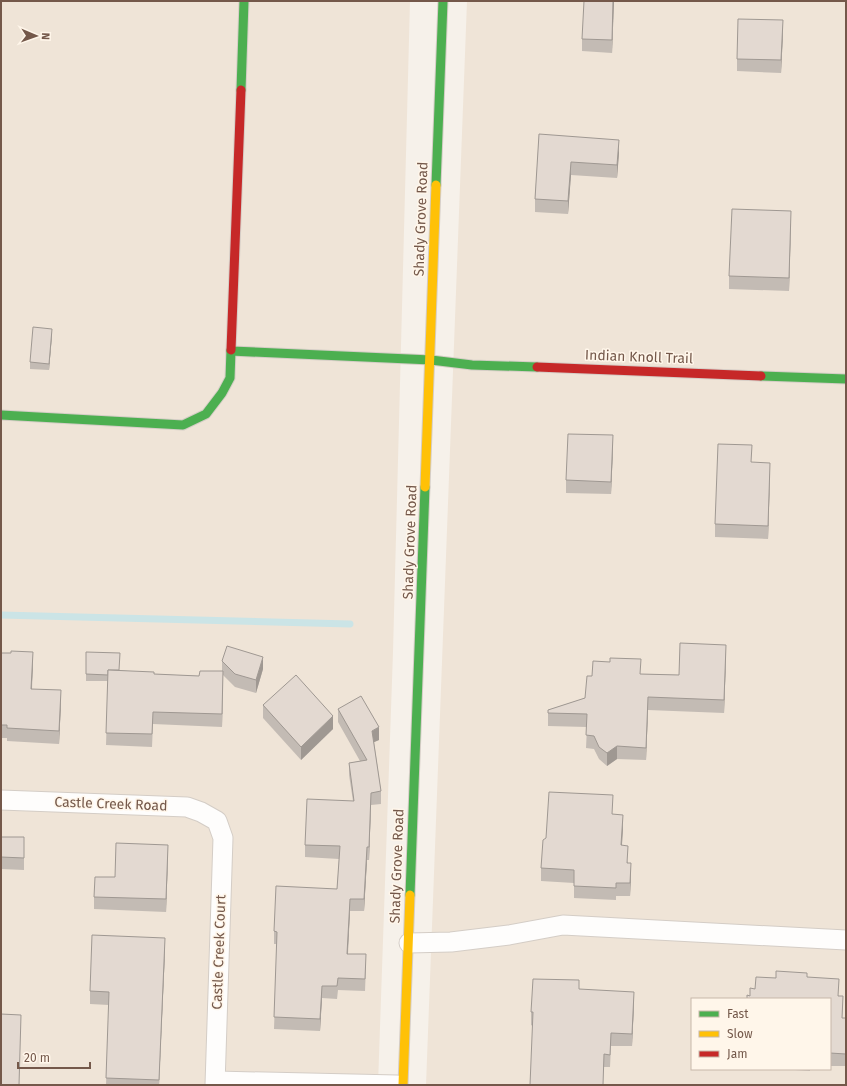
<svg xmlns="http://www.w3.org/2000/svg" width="847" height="1086" font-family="'Fira Sans',sans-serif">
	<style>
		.residential { fill: #efe4d7; fill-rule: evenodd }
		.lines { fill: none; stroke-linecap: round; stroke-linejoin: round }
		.stream { stroke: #cbe4e6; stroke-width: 7 }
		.street-casing { stroke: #d4cdc6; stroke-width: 21 }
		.fast-casing { stroke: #d5cdc6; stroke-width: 11 }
		.slow-casing { stroke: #d5cdc6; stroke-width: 11 }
		.jam-casing { stroke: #d5cdc6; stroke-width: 11 }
		.street { stroke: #fefdfc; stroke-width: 19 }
		.fast { stroke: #4caf50; stroke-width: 9 }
		.slow { stroke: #ffc107; stroke-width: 9 }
		.jam { stroke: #c62828; stroke-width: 9 }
		.wall { fill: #c3bbb4 }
		.shaded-wall { fill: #9f9892 }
		.building { fill: #e3d9d1; stroke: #9f9892 }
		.labels { text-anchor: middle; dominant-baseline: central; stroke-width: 3; stroke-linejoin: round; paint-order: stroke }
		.street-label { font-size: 14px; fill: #74584a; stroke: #fff6ea }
	</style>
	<rect width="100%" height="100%" fill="#f6f1ea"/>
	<g class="residential">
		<path d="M1 1H410L393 652 378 1085H1Z"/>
		<path d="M467 1H846V1085H426ZM692 999H830V1069H692Z"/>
	</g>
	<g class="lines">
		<path class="stream" d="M1 615 350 624"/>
		<defs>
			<g id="street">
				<path d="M1 800 187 807 201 812 217 821 223 838 215 1085"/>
				<path d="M409 943 451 942 509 935 563 925 846 940"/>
				<path d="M216 1081 397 1085"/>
			</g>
			<g id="fast">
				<path d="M241 90 244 1"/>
				<path d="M436 185 443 1"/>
				<path d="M231 351 431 360 472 365 537 367"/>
				<path d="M761 376 846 379"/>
				<path d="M1 415 183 425 206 414 222 393 230 378 231 350"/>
				<path d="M410 895 425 487"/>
			</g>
			<g id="slow">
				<path d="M425 487 436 185"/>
				<path d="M403 1085 410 895"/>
			</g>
			<g id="jam">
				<path d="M231 350 241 90"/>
				<path d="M537 367 761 376"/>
			</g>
		</defs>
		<use href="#street" class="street-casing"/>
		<use href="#fast" class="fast-casing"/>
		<use href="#slow" class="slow-casing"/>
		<use href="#jam" class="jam-casing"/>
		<use href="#street" class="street"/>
		<use href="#fast" class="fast"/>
		<use href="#slow" class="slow"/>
		<use href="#jam" class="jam"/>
	</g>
	<g class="wall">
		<path d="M614 1 612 53 582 51V39Z"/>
		<path d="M783 33 781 73 737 71V59Z"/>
		<path d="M539 134 619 153 617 178 571 175 568 214 535 212V199Z"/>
		<path d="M791 224 789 291 729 289V276Z"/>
		<path d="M52 335 49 370 30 369V362Z"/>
		<path d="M613 448 611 494 566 493V480Z"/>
		<path d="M751 462 770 475 768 539 715 537V524Z"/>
		<path d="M86 652 119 670 154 674 199 676 222 671V661L263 669 256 693 235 687 223 675 222 727 153 724 152 747 106 745 108 681H86Z"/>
		<path d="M1 653 33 664 32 689 61 703 59 744 7 741V738H1Z"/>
		<path d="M726 658 724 713 648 710 646 760 617 759 607 766 599 759 594 749 586 748 587 727 548 726V710L585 698 592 676 641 674 679 675Z"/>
		<path d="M263 705 333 729 301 760 263 718Z"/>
		<path d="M338 709 379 740 374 742 381 791V804L371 805 369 860H367L364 911H350L348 954 366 966 365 991 338 990 337 999 322 998 320 1031 274 1029 277 944H274V931L337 889 339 859 305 857V845L353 801 349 775V763L360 761 338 722Z"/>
		<path d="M613 814 623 827 622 845 628 863 631 876 630 896H616V900L574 898V883L541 881V868Z"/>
		<path d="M1 837 24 850V870L1 869Z"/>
		<path d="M168 857 166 912 94 909V897L115 877Z"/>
		<path d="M165 951 159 1085H106L109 1005 90 1004V991Z"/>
		<path d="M807 977 839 996 843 1008 842 1018H846V1066H830V999L750 996 755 989 776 978Z"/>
		<path d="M579 989 634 1004 632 1046H611L610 1067H604L531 1025V1012Z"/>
		<path d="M780 1069H810V1071Z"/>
	</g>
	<g class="shaded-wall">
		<path d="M613 1H614L612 53V40Z"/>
		<path d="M783 20V33L781 73V60Z"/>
		<path d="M619 140V153L617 178V165Z"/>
		<path d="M571 162V175L568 214V201Z"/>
		<path d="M791 211V224L789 291V278Z"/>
		<path d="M52 329V335L49 370V364Z"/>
		<path d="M613 435V448L611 494V482Z"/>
		<path d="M770 463V475L768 539V526Z"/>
		<path d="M726 645V658L724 713V700Z"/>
		<path d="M33 652V664L31 701V689Z"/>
		<path d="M263 657V669L256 693V680Z"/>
		<path d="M223 671V684L222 727V714Z"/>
		<path d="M61 690V703L59 744V731Z"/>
		<path d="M648 697V710L646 760V748Z"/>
		<path d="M333 716V729L301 760V747Z"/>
		<path d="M379 727V740L372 743V731Z"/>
		<path d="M617 746V759L607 766V753Z"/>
		<path d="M371 793V805L369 860V847Z"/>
		<path d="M623 815V827L621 858V845Z"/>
		<path d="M168 845V857L166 912V899Z"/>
		<path d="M367 847V860L364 911V899Z"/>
		<path d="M631 863V876L630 896V883Z"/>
		<path d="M350 899V911L347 966V954Z"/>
		<path d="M165 938V951L159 1085V1080Z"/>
		<path d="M322 986V998L320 1031V1019Z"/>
		<path d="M634 992V1004L632 1046V1034Z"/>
	</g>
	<g class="building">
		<path d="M584 1H613L612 40 582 39Z"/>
		<path d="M738 19 783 20 781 60 737 59Z"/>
		<path d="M539 134 619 140 617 165 571 162 568 201 535 199Z"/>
		<path d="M732 209 791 211 789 278 729 276Z"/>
		<path d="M33 327 52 329 49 364 30 362Z"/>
		<path d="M568 434 613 435 611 482 566 480Z"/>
		<path d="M718 444 752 445 751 462 770 463 768 526 715 524Z"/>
		<path d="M680 643 726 645 724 700 648 697 646 748 617 746 607 753 599 747 594 736 586 735 587 714 548 713V710L585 698 587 676H592L593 661 610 662V658L641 659 640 674 679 675Z"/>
		<path d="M227 646 263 657 256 680 235 674 222 661Z"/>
		<path d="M11 651 33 652 31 689 61 690 59 731 7 728V725H1V653H11Z"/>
		<path d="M86 652 120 653 119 670H108V675L86 674Z"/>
		<path d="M108 670 154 672V674L199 676 200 671H223L222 714 153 712 152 734 106 733Z"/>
		<path d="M296 675 333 716 301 747 263 705Z"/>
		<path d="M361 696 379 727 372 731 381 791 371 793 369 847H367L364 899H350L347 954H366L365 979 338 978 337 986H322L320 1019 274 1017 277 932 274 931 276 886 337 889 340 846 305 845 307 799 354 801 349 763 367 760 338 709Z"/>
		<path d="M549 792 613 795 612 814 623 815 621 845 628 846 627 863H631L630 883H616V888L574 886V870L541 868 543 840 546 838Z"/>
		<path d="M1 837H24V858L1 857V864Z"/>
		<path d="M116 843 168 845 166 899 94 897 95 877H115Z"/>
		<path d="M92 935 165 938 159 1080 106 1078 109 992 90 991Z"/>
		<path d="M776 971 807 973V977L839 979 838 996H843L842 1018H846V1054L830 1053V999H747V995L750 996V988L755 989 756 977 776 978Z"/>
		<path d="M533 979 579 980V989L634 992 632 1034 611 1033 610 1055 604 1054 603 1085H530L533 1012H531Z"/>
		<path d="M1 1014 21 1015 19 1085H1Z"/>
	</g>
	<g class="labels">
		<g class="street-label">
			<text transform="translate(421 219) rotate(-88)">Shady Grove Road</text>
			<text transform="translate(639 357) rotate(2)">Indian Knoll Trail</text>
			<text transform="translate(410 542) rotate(-88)">Shady Grove Road</text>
			<text transform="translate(111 804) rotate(2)">Castle Creek Road</text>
			<text transform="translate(397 866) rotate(-88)">Shady Grove Road</text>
			<text transform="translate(219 952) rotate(-88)">Castle Creek Court</text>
		</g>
	</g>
	<rect width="847" height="1086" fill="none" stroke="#74584a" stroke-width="4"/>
	<rect x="691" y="998" width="140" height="72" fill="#fff6ea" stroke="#c7b7aa"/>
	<rect x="699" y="1011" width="20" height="6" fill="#4caf50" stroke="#c7b7aa"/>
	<text x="727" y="1018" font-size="12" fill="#74584a">Fast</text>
	<rect x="699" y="1031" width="20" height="6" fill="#ffc107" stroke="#c7b7aa"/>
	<text x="727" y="1038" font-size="12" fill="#74584a">Slow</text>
	<rect x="699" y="1051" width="20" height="6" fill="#c62828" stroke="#c7b7aa"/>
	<text x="727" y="1058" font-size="12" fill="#74584a">Jam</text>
	<g transform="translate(36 36) rotate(92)" stroke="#fff6ea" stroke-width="3" paint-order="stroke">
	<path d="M0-3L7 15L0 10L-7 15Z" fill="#74584a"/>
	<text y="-6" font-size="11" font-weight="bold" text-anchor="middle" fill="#74584a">N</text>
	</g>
	<path d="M18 1062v6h72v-6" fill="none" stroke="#74584a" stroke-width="2"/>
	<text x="24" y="1062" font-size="12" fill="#74584a" stroke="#fff6ea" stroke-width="3" paint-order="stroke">20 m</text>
</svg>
